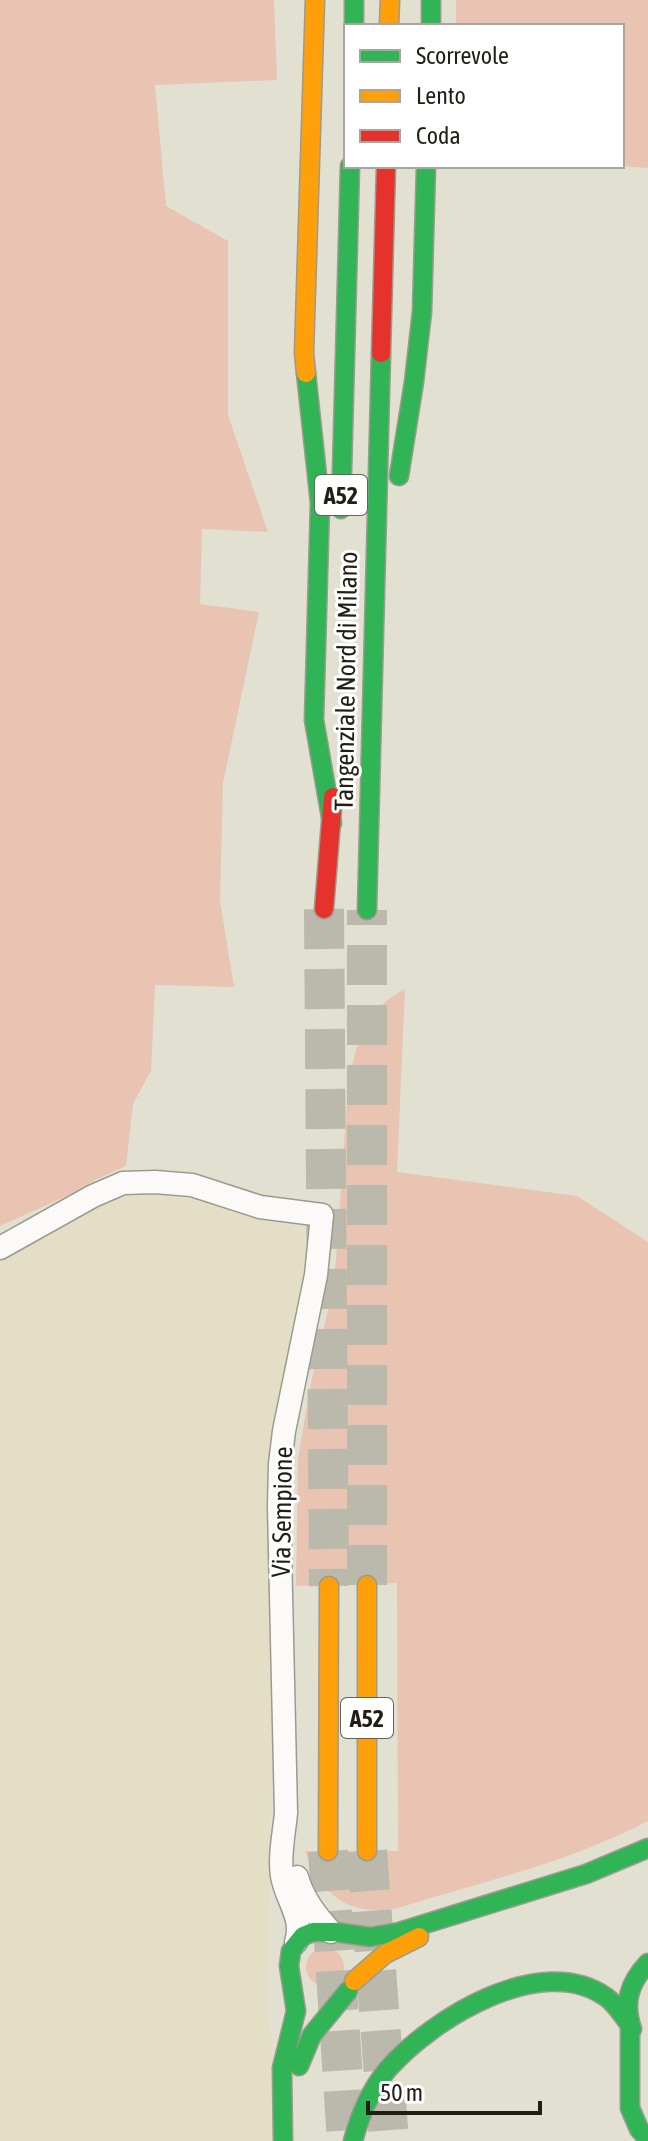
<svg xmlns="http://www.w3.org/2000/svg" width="648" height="2141" font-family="'Asap Condensed',sans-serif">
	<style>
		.built { fill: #e3dec5 }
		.green { fill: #e9c4b2 }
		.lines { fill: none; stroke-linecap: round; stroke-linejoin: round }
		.highway-tunnel { stroke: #bbb9ab; stroke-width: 40; stroke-dasharray: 40 20; stroke-linecap: butt }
		.street-casing { stroke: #9c9b8f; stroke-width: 25 }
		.fast-casing { stroke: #9c9b8f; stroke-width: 21 }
		.slow-casing { stroke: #9c9b8f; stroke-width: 21 }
		.jam-casing { stroke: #9c9b8f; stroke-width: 21 }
		.street { stroke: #fbfaf8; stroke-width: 22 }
		.fast { stroke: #30b455; stroke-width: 18 }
		.slow { stroke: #ff9f0a; stroke-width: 18 }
		.jam { stroke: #e5322d; stroke-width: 18 }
		.labels { text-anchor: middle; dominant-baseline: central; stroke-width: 6; stroke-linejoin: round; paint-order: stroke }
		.shield { fill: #fff; stroke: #64625b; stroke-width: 2 }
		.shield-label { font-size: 24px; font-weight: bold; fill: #211f15 }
		.street-label { font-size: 26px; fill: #211f15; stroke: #fff }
	</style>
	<rect width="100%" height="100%" fill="#e2e0d1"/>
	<path class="built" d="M153 1192 255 1214 280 1224 302 1228 309 1274 272 1507 269 2007 274 2141H0V1260L53 1228 121 1194Z"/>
	<g class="green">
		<path d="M0 0H274L277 80 155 85 166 206 228 241V415L268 532 202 529 200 604 259 612 223 783 220 901 234 987 155 985 151 1071 133 1104 126 1166 95 1180 71 1194 0 1226Z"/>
		<path d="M456 0H648V168L622 166V26H456Z"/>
		<path d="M405 989 397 1172 577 1196 648 1242V1821C570 1862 482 1882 398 1908 349 1917 322 1896 305 1851H398L397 1583 296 1586 298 1459 310 1388 330 1301 336 1261 348 1088C355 1045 363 1011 405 989Z"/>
		<circle cx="325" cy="1967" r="19"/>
	</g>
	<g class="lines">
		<g class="highway-tunnel">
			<path d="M324 909 329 1586"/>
			<path d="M367 1585V910"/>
			<path d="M328 1851 347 2141"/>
			<path d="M367 1851 389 2141"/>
		</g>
		<defs>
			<g id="street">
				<path d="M0 1248 93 1196 123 1183 155 1182 192 1185 260 1207 322 1215 316 1275 284 1431 280 1464 279 1507 286 1813C284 1834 279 1856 282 1876 286 1900 304 1918 296 1942"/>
				<path d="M297 1877C303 1899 316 1915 331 1932"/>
			</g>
			<g id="fast">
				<path d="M354 0V26"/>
				<path d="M431 0V26"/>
				<path d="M306 373 320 503 314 720 332 823"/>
				<path d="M399 476 414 382 422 312 426 166"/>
				<path d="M341 509 350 166"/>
				<path d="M367 910 381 353"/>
				<path d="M630 2025V2108L639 2129 648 2139"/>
				<path d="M632 2029C623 2003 629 1983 648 1963"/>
				<path d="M299 2066 312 2035 348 1991"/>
				<path d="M283 2141 282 2068 296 2011 289 1966 291 1951 303 1936 313 1932H335L370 1937 399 1932 586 1874 648 1848"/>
				<path d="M353 2141C360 2115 370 2090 388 2069 432 2019 541 1951 606 1997 615 2003 623 2016 630 2025"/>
			</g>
			<g id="slow">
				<path d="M389 26 390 0"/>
				<path d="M306 373 304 353 315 0"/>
				<path d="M367 1585V1851"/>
				<path d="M328 1851 329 1586"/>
				<path d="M354 1981 385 1954 419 1937"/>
			</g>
			<g id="jam">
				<path d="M381 353 386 166"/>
				<path d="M324 909 333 797"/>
			</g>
		</defs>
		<use href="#street" class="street-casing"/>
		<use href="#fast" class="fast-casing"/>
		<use href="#slow" class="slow-casing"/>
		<use href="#jam" class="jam-casing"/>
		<use href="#street" class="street"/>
		<use href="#fast" class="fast"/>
		<use href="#slow" class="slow"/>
		<use href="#jam" class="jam"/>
	</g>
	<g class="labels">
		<g class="shield">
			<rect x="315" y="475" width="52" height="40" rx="6"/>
			<rect x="341" y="1698" width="52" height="40" rx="6"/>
		</g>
		<g class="shield-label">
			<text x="341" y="495">A52</text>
			<text x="367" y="1718">A52</text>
		</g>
		<g class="street-label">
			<text transform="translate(346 681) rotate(-89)">Tangenziale Nord di Milano</text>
			<text transform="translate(282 1512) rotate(-89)">Via Sempione</text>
		</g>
	</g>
	<rect x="344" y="24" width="280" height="144" fill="#ffffff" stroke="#a6a5a1" stroke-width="2"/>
	<rect x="360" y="50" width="40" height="12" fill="#30b455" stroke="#a6a5a1" stroke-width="2"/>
	<text x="416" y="64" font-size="24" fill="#211f15">Scorrevole</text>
	<rect x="360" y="90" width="40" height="12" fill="#ff9f0a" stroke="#a6a5a1" stroke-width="2"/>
	<text x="416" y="104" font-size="24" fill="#211f15">Lento</text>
	<rect x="360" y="130" width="40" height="12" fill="#e5322d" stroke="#a6a5a1" stroke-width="2"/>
	<text x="416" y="144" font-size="24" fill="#211f15">Coda</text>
	<path d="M368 2101v12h172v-12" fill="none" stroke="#211f15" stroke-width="4"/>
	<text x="380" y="2101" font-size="24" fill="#211f15" stroke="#ffffff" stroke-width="6" paint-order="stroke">50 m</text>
</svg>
